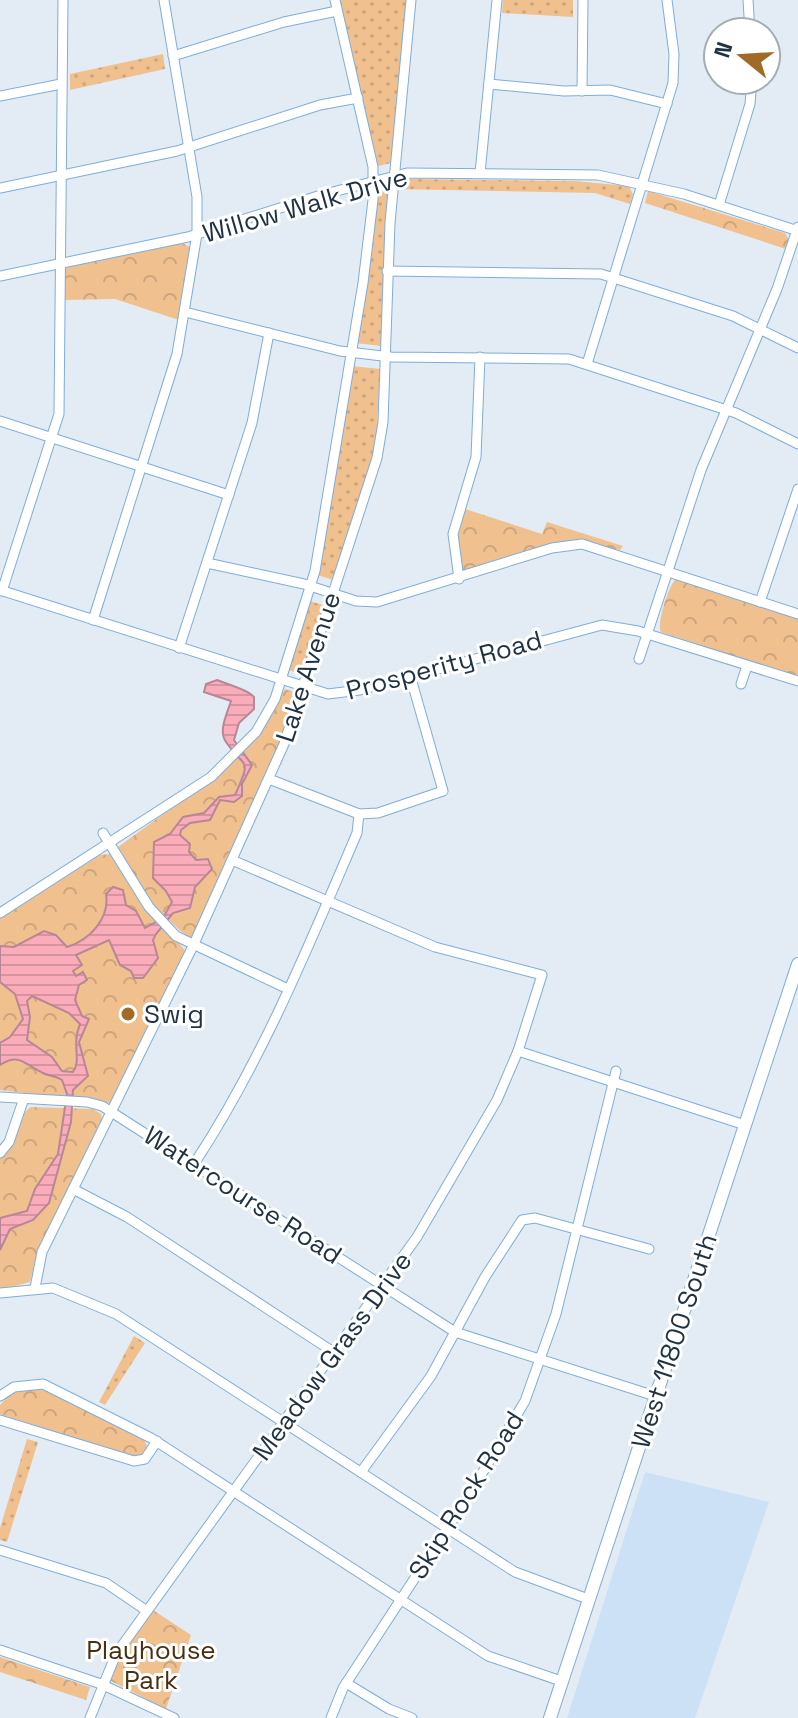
<svg xmlns="http://www.w3.org/2000/svg" width="798" height="1718" font-family="'Space Grotesk',sans-serif">
	<style>
		.built { fill: #cce1f6 }
		.grass { fill: url(#grass-dots) }
		.forest { fill: url(#forest-crowns) }
		.water { fill: url(#water-rules); stroke: #b88797; stroke-width: 2; fill-rule: evenodd }
		.lines { fill: none; stroke-linecap: round; stroke-linejoin: round }
		.minor-casing { stroke: #7fadd8; stroke-width: 11 }
		.major-casing { stroke: #7fadd8; stroke-width: 14 }
		.minor { stroke: #fff; stroke-width: 9 }
		.major { stroke: #fff; stroke-width: 12 }
		.poi-dot { fill: #a16a26; stroke: #fff; stroke-width: 3 }
		.labels { text-anchor: middle; dominant-baseline: central; stroke-width: 6; stroke-linejoin: round; paint-order: stroke }
		.street-label { font-size: 26px; fill: #1f3244; stroke: #fff }
		.poi-label { font-size: 26px; fill: #1f3244; stroke: #fff; text-anchor: start }
		.park-label { font-size: 26px; fill: #492e0f; stroke: #fff }
	</style>
	<defs>
		<pattern id="grass-dots" width="8" height="8" patternUnits="userSpaceOnUse" patternTransform="scale(2)"><rect width="8" height="8" fill="#f0c08f"/><path d="M2 2h.1M6 6h.1" fill="none" stroke="#cda57d" stroke-width="1.8" stroke-linecap="round"/></pattern>
		<pattern id="forest-crowns" width="20" height="18" patternUnits="userSpaceOnUse" patternTransform="scale(2)"><rect width="20" height="18" fill="#f0c08f"/><path d="M2 6a3 3 0 1 1 6 0M12 15a3 3 0 1 1 6 0" fill="none" stroke="#cda57d"/></pattern>
		<pattern id="water-rules" width="6" height="5" patternUnits="userSpaceOnUse" patternTransform="scale(2)"><rect width="6" height="5" fill="#faacba"/><path d="M0 2.5h6" fill="none" stroke="#d694a1"/></pattern>
	</defs>
	<rect width="100%" height="100%" fill="#e3ecf5"/>
	<path class="built" d="M645 1472 769 1502 695 1718H567Z"/>
	<g class="grass">
		<path d="M338 0H408L391 163 374 167Z"/>
		<path d="M503 0H573V17L502 13Z"/>
		<path d="M163 54 165 69 70 90V74Z"/>
		<path d="M406 179 574 181 629 186 633 195 630 204 595 193 395 189 400 180Z"/>
		<path d="M389 190 381 346 355 343 376 193Z"/>
		<path d="M352 366 380 369 376 446 334 580 317 575Z"/>
		<path d="M310 601 326 606 304 675 288 670Z"/>
		<path d="M134 1336 145 1343 105 1405 99 1402Z"/>
		<path d="M27 1439 38 1442 7 1542 0 1540V1528Z"/>
	</g>
	<g class="forest">
		<path d="M648 191 785 233 789 240 786 249 645 203Z"/>
		<path d="M180 242 192 248 179 320 115 299 63 300 65 267Z"/>
		<path d="M465 509 542 534 547 522 623 546 620 550 574 540 465 572C451 555 459 527 465 509Z"/>
		<path d="M676 579 798 619V677L661 632C656 625 669 584 676 579Z"/>
		<path d="M285 689 297 693 288 727 195 935 188 938 152 904 118 847 224 770 269 719Z"/>
		<path d="M110 854 186 952 110 1103 0 1090V917L100 855Z"/>
		<path d="M31 1107 93 1109 101 1114 102 1120 37 1254 30 1282 0 1290V1158C15 1145 16 1115 31 1107Z"/>
		<path d="M42 1389 143 1438 148 1448 137 1458 0 1414V1405L12 1392Z"/>
		<path d="M153 1610 191 1635 166 1709 109 1680 116 1660Z"/>
		<path d="M0 1657 90 1687 86 1700 0 1672Z"/>
	</g>
	<path class="water" d="M217 680C227 684 249 690 254 697V709L239 723 234 740 252 765 242 784V796L234 802 220 800 210 820 190 823 181 830 180 835 190 844 189 852 196 860 208 859 212 869 195 887 190 908 173 913 156 934 153 940 158 958 143 978H134L131 971 120 965 109 940 76 955 82 965 73 971 76 976 83 972 87 980 79 985 75 1000 82 1016 89 1019 79 1042 88 1076 73 1090 71 1122 49 1203 33 1220 10 1229 0 1250V1218L27 1211 35 1189 58 1154 67 1094 62 1080C56 1076 49 1076 43 1073 25 1065 20 1052 0 1065V1043L10 1037 23 1019 15 994 0 982V946L14 947 44 931 56 935 67 947C90 940 110 918 106 894L113 887 123 890 126 905 136 911 145 928 163 918 172 902 166 891 153 878 154 842 170 834 183 817 204 813 219 797 235 795C253 756 244 769 226 742 218 731 227 714 231 701L204 692 206 684ZM32 996 69 1013 80 1024C71 1046 82 1059 73 1072L62 1071 52 1057 27 1040 30 1017 27 1001Z"/>
	<g class="lines">
		<defs>
			<g id="minor">
				<path d="M748 0 750 32"/>
				<path d="M173 56 284 22 337 11"/>
				<path d="M489 84 564 91 610 90 667 104"/>
				<path d="M582 91 583 0"/>
				<path d="M0 96 61 84"/>
				<path d="M480 173 497 0"/>
				<path d="M0 188 177 151 320 105 358 98"/>
				<path d="M719 205 750 104 752 80"/>
				<path d="M387 271 601 274 733 316 798 348"/>
				<path d="M0 276 188 237 321 195 407 173 598 175 684 194 798 231"/>
				<path d="M185 312 340 351 391 357 569 359 736 413 798 444"/>
				<path d="M587 364 673 83 674 54 667 0"/>
				<path d="M0 421 229 495"/>
				<path d="M207 563 304 584 356 601 377 602 552 548 582 544 798 614"/>
				<path d="M459 579 453 534 476 457 480 357"/>
				<path d="M0 590 328 694 360 690 602 625 638 631 798 681"/>
				<path d="M2 591 59 414 63 0"/>
				<path d="M760 602 798 489"/>
				<path d="M93 620 177 354 197 234V197L164 0"/>
				<path d="M179 648 252 423 269 333"/>
				<path d="M639 659 701 470 777 289 798 227"/>
				<path d="M741 684 747 666"/>
				<path d="M269 779 359 814 378 813 443 791 410 675"/>
				<path d="M103 833 149 907 176 936 288 989"/>
				<path d="M0 913 211 777 256 732 275 699 315 571 363 283 373 200V167L335 0"/>
				<path d="M518 1051 745 1125"/>
				<path d="M0 1097 87 1102 102 1106 455 1332 655 1396"/>
				<path d="M0 1153 9 1142 23 1101"/>
				<path d="M194 1164C262 1061 309 945 357 833L359 814"/>
				<path d="M73 1189 127 1217 335 1353"/>
				<path d="M35 1288 42 1252 193 946 284 744 377 458 383 422 390 223 411 0"/>
				<path d="M0 1293 53 1288 116 1314 515 1572 588 1599"/>
				<path d="M0 1396 14 1387 43 1384 151 1438 488 1656 561 1681"/>
				<path d="M0 1420 134 1461 145 1459 157 1441"/>
				<path d="M361 1472 431 1376 485 1277 522 1220 535 1218 649 1249"/>
				<path d="M0 1550 106 1583 147 1611"/>
				<path d="M0 1650 101 1684 174 1718"/>
				<path d="M346 1683 389 1709 412 1718"/>
				<path d="M90 1718 116 1654 417 1237 497 1100 518 1051 542 975 435 947 232 860"/>
				<path d="M331 1718 343 1688 471 1492 525 1401 556 1314 616 1071"/>
			</g>
			<path id="major" d="M550 1718 798 964"/>
		</defs>
		<use href="#minor" class="minor-casing"/>
		<use href="#major" class="major-casing"/>
		<use href="#minor" class="minor"/>
		<use href="#major" class="major"/>
	</g>
	<circle class="poi-dot" cx="128" cy="1014" r="8"/>
	<g class="labels">
		<g class="street-label">
			<text transform="translate(305 205) rotate(-16)">Willow Walk Drive</text>
			<text transform="translate(444 665) rotate(-15)">Prosperity Road</text>
			<text transform="translate(308 667) rotate(-72)">Lake Avenue</text>
			<text transform="translate(243 1195) rotate(33)">Watercourse Road</text>
			<text transform="translate(674 1341) rotate(-72)">West 11800 South</text>
			<text transform="translate(332 1356) rotate(-54)">Meadow Grass Drive</text>
			<text transform="translate(466 1495) rotate(-58)">Skip Rock Road</text>
		</g>
		<g class="poi-label">
			<text x="144" y="1014">Swig</text>
		</g>
		<g class="park-label">
			<text x="151" y="1650">Playhouse<tspan x="151" dy="30">Park</tspan></text>
		</g>
	</g>
	<g transform="translate(742 56) rotate(288)"><circle r="38" fill="#ffffff" stroke="#a5adb4" stroke-width="2"/>
	<path d="M0-6L14 30L0 20L-14 30Z" fill="#a16a26"/>
	<text y="-12" font-size="22" font-weight="bold" text-anchor="middle" fill="#1f3244">N</text>
	</g>
</svg>
